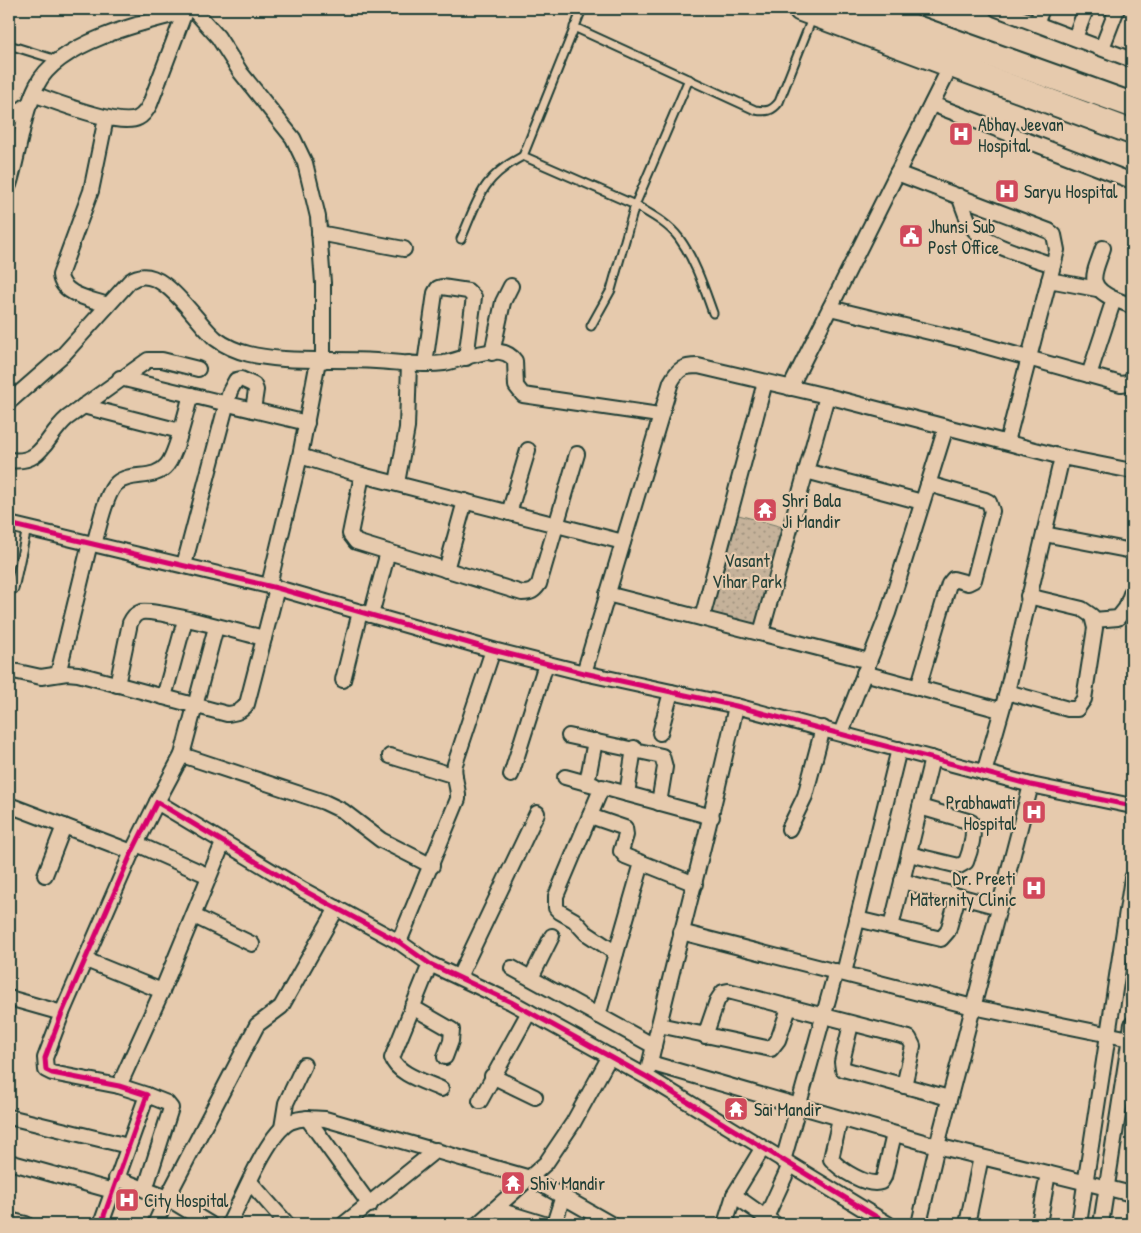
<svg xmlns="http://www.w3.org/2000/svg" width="1141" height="1233" font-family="'Patrick Hand',sans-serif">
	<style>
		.park { fill: url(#park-dots); stroke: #727867 }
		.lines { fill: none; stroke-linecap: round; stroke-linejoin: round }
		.service-casing { stroke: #1f3d34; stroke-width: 11 }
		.minor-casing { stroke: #1f3d34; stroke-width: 18 }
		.trunk-casing { stroke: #1f3d34; stroke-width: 28 }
		.service { stroke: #e6caad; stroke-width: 7 }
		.minor { stroke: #e6caad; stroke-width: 14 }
		.trunk { stroke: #e6caad; stroke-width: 24 }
		.cycleway-casing { stroke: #e6caad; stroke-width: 8 }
		.cycleway { stroke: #d6006c; stroke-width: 5 }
		.labels { text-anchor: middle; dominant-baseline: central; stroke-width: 4.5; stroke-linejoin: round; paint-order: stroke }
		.poi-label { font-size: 18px; fill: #1f3d34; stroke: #e6caad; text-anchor: start }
		.park-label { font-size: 18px; fill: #274339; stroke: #e6caad }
	</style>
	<defs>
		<pattern id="park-dots" width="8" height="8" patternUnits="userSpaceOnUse" patternTransform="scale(1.25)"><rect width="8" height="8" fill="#c5b29a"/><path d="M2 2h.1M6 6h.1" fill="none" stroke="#9f927e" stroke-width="1.8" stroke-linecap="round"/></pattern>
	</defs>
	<rect width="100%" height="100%" fill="#e6caad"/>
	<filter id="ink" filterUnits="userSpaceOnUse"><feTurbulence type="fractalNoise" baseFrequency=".02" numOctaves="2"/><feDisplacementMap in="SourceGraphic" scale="10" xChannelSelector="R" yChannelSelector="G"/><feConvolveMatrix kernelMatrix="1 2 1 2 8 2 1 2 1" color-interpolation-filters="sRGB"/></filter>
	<g filter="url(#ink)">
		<path class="park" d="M735 514 786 528 759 627 708 613Z"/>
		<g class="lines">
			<defs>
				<g id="service">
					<path d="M582 9 523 156 635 205 689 79"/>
					<path d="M574 27 755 110C767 112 772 111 779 102L813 16"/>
					<path d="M9 45 57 60"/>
					<path d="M461 239C479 198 481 178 523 156"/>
					<path d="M591 326 611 290 635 205C650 214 668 223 679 238 695 260 704 288 713 313"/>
					<path d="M14 589 27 528"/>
				</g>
				<g id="minor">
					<path d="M193 9 218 37 241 73 293 138 305 163 318 217 323 283V361"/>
					<path d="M997 9 1132 60"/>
					<path d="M1036 24 1042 9"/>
					<path d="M1075 38 1086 9"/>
					<path d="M1102 48 1117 9"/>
					<path d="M33 94C54 101 120 128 138 118 144 115 147 110 150 104L186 9"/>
					<path d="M932 104 1132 181"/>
					<path d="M106 118 91 191 60 275C62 295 91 299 107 305"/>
					<path d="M9 119 31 102"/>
					<path d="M897 173 1049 231 1054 235 1057 250 1007 442"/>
					<path d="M9 185C19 154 23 112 37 85 57 43 143 22 185 12"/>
					<path d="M959 196C963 206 966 217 971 226 986 247 1029 256 1053 265"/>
					<path d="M319 233 404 249"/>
					<path d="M1103 248C1095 273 1084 285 1114 299"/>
					<path d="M1049 280 1097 289"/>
					<path d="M830 308 967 341 1121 384 1128 383 1132 379"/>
					<path d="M492 353 503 302 511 286"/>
					<path d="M425 364 435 293 438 288 442 287 468 291 474 297 466 358"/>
					<path d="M1089 375 1114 299 1132 306"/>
					<path d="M120 378 307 423"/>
					<path d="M790 388 951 65"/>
					<path d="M9 402 64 354 130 281C161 259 195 322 216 339 236 354 260 357 284 359 315 361 345 359 376 361 398 362 421 366 444 363 463 360 501 340 515 361L516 386 523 395 659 415"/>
					<path d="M83 406 180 431"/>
					<path d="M300 456 362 475 623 542"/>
					<path d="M9 460C43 465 45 437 67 418L148 360H162L198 369"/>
					<path d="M806 471 922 502"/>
					<path d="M362 475 350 534 356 542 522 593C531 593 534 591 539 584L577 454"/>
					<path d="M397 483 407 428 409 363"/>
					<path d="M509 513 528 450"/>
					<path d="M9 524 277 588 493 650 584 673 736 706 1031 785 1132 806"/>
					<path d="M1044 534 1132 551"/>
					<path d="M94 544C99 529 105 493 117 483 131 471 154 481 167 465 177 453 186 411 191 395"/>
					<path d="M184 565 230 391 236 380 241 379 254 385 256 390 253 410"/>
					<path d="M446 570 465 501"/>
					<path d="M269 585 300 456 318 361"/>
					<path d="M607 594 869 661"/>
					<path d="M371 615 388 552"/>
					<path d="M702 618 765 382"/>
					<path d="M1094 620 1118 618 1126 608 1132 591"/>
					<path d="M761 633 827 396"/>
					<path d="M9 670 41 677 67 673 78 674 227 714C236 713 241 712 247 704L277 588"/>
					<path d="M584 673 671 382C678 369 683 366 698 366L827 396 1062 457 1132 471"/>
					<path d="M864 673 1000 710"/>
					<path d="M58 674 90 543"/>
					<path d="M343 680 360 612"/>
					<path d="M117 685 130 623C133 617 135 614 141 612 159 609 241 633 264 638"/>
					<path d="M918 688 949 584 953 579 968 583 974 580 992 511 989 502 985 500 928 484"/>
					<path d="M1007 692 1068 709H1077L1084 699 1095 628 1092 616 1082 609 1028 596"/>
					<path d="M164 697 185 620"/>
					<path d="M660 733 671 692"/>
					<path d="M841 733 888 613 946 427"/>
					<path d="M569 736 662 756 665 767 659 803"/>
					<path d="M182 755 324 802 343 811 381 840 432 866"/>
					<path d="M390 756 455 776"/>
					<path d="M984 773 1007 692 1062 457"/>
					<path d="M511 775 546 664"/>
					<path d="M565 777 594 785"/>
					<path d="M587 783 595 741"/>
					<path d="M627 794 634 748"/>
					<path d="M157 802 182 755 216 627"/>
					<path d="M9 805 132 852"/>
					<path d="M590 816 625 828 626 835 621 851 625 856 695 884"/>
					<path d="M789 829 805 796 823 728"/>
					<path d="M137 844 209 876"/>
					<path d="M909 854 959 866 966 862C970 852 976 832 971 822L920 807"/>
					<path d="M45 875 64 826"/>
					<path d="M902 881 999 907"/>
					<path d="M194 916 252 944"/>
					<path d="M857 919 941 939 948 931 958 896"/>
					<path d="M891 927 932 758"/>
					<path d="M681 932 973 1007 1130 1039"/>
					<path d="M399 942 458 799C459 787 452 776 455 764L493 650"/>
					<path d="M616 953 586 933 574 920 560 912 556 908V896L602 787 712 817"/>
					<path d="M86 960 162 991"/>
					<path d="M430 964 392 1058C397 1074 426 1082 441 1089"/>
					<path d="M512 968 654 1046"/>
					<path d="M844 973 899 749"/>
					<path d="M459 977 537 813"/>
					<path d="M531 978 552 936"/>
					<path d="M9 998 62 1013"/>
					<path d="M412 1007 452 1030 451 1041 445 1057"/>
					<path d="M598 1016 642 863"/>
					<path d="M851 1024 842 1062 843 1069 949 1098"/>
					<path d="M659 1025 771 1049 778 1040 789 1008"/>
					<path d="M705 1036 717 1001 723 992 728 991 909 1038 913 1046 904 1086"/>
					<path d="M650 1063 937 1146 1132 1194"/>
					<path d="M648 1071C676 949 710 829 736 706"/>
					<path d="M492 1076 535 1097"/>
					<path d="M119 1086 162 991 223 843"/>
					<path d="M480 1101 529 1012"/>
					<path d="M9 1117 128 1146"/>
					<path d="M307 1118 370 1205"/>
					<path d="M840 1119 831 1159C840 1170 867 1187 881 1182L884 1177 894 1134"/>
					<path d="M282 1128 286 1103 304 1065"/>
					<path d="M783 1161 836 971"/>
					<path d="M9 1162 113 1191"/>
					<path d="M116 1178 167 1198 155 1224"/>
					<path d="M250 1182 287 1224"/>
					<path d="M145 1190 171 1108 167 1103 147 1095"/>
					<path d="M734 1195 775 1224"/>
					<path d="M495 1209 544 1224"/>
					<path d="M9 1220 26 1224"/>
					<path d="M101 1224 147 1095 119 1086 52 1073 46 1070 45 1058 62 1013 132 852 157 802 303 890 399 942 430 964 511 1002 647 1077 888 1224"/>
					<path d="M210 1224 167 1198 257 1025 281 1007 337 908"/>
					<path d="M229 1224C242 1199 267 1134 290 1122 301 1117 313 1118 325 1119L530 1178 611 1224"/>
					<path d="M344 1224 436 1150"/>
					<path d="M478 1224 546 1163 573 1123 610 1056"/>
					<path d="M554 1224 563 1196"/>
					<path d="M725 1224 734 1195 762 1149"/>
					<path d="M763 1224 790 1165"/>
					<path d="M919 1224 937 1146 1031 785"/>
					<path d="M967 1224 981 1157"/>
					<path d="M1039 1224 1048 1173"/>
					<path d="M1079 1224 1132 878"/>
					<path d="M1101 1224 1132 1024"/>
				</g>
				<g id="trunk">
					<path d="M801 9 1132 132"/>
					<path d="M863 9 1132 105"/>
				</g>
			</defs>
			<use href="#service" class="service-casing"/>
			<use href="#minor" class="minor-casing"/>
			<use href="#trunk" class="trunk-casing"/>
			<use href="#service" class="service"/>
			<use href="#minor" class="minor"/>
			<use href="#trunk" class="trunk"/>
			<defs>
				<g id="cycleway">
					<path d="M9 524 277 588 493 650 584 673 736 706 1031 785 1132 806"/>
					<path d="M101 1224 147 1095 119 1086 52 1073 46 1070 45 1058 62 1013 132 852 157 802 303 890 399 942 430 964 511 1002 647 1077 888 1224"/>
				</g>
			</defs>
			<use href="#cycleway" class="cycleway-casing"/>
			<use href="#cycleway" class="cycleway"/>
		</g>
	</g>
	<defs>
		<symbol id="hospital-square" viewBox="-11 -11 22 22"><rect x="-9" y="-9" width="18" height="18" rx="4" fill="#d1495b" stroke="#e6caad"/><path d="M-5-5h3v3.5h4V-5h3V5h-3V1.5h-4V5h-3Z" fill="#fff"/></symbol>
		<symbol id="civic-square" viewBox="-11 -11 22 22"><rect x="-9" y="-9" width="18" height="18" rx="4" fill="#d1495b" stroke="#e6caad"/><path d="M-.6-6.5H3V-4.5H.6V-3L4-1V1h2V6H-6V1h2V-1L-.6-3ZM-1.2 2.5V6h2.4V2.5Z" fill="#fff"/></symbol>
		<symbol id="temple-square" viewBox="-11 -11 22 22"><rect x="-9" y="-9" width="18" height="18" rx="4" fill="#d1495b" stroke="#e6caad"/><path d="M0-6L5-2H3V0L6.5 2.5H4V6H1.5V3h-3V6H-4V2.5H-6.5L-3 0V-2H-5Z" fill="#fff"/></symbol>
	</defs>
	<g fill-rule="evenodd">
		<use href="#hospital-square" x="947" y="120" width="28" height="28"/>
		<use href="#hospital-square" x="993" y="177" width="28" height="28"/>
		<use href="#civic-square" x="897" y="222" width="28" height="28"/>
		<use href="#temple-square" x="751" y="496" width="28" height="28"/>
		<use href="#hospital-square" x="1020" y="798" width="28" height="28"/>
		<use href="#hospital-square" x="1020" y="874" width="28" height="28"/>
		<use href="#temple-square" x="722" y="1095" width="28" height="28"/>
		<use href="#temple-square" x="499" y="1169" width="28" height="28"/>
		<use href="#hospital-square" x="113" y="1186" width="28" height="28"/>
	</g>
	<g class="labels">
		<g class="poi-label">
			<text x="978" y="124">Abhay Jeevan<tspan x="978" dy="21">Hospital</tspan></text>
			<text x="1024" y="191">Saryu Hospital</text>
			<text x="928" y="226">Jhunsi Sub<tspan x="928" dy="21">Post Office</tspan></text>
			<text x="782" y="500">Shri Bala<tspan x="782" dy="21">Ji Mandir</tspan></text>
			<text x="1016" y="802" text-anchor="end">Prabhawati<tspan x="1016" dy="21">Hospital</tspan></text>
			<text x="1016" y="878" text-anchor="end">Dr. Preeti<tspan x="1016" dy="21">Maternity Clinic</tspan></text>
			<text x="754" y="1109">Sai Mandir</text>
			<text x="530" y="1183">Shiv Mandir</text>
			<text x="144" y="1200">City Hospital</text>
		</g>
		<g class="park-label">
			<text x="747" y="560">Vasant<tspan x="747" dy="21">Vihar Park</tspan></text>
		</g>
	</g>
	<rect width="1141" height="1233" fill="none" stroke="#e6caad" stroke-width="30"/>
	<rect x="15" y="15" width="1111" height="1203" fill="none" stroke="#1f3d34" stroke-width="2" filter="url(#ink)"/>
</svg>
